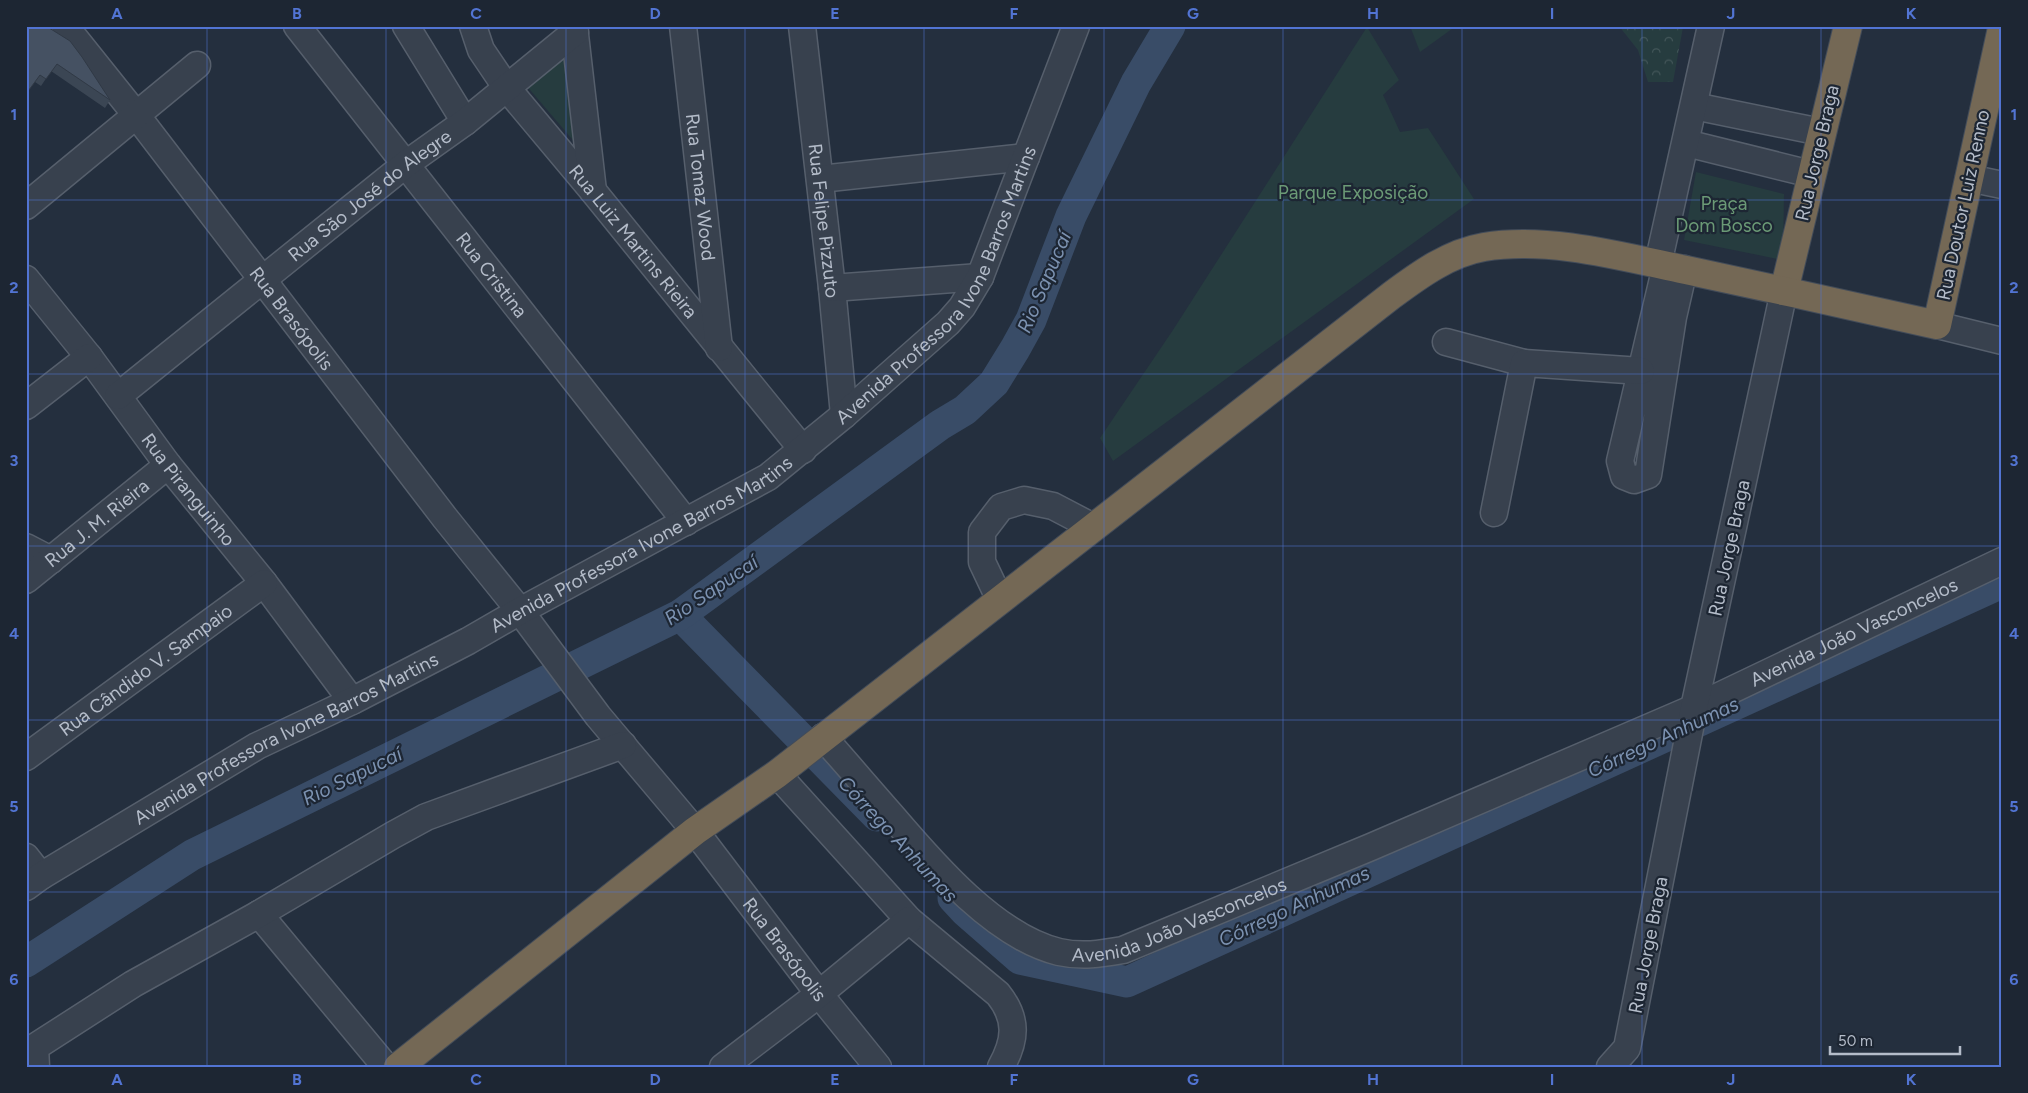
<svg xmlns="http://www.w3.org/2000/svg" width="2028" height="1093" font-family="Figtree,sans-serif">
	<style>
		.forest { fill: url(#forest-crowns) }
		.park { fill: #263c3f }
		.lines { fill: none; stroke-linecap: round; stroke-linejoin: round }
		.river { stroke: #394c67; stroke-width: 31 }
		.minor-casing { stroke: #565f6c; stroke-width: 29 }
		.highway-casing { stroke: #434c59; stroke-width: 30 }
		.minor { stroke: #38414e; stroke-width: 26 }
		.highway { stroke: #746855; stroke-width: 28 }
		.wall { fill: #3b4654 }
		.building { fill: #455162; stroke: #303945 }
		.grid { fill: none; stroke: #5274d3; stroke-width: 1; stroke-opacity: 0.55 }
		.labels { text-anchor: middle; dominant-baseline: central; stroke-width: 4.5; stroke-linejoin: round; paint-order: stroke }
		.street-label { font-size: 19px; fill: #b4bcc9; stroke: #1d2633 }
		.park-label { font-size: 19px; fill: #6b9a76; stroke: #1d2633 }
		.water-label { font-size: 20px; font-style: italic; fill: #7c92b1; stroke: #1d2633 }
		.neatline { fill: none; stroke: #5274d3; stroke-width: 2 }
		.grid-label { font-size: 16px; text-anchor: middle; font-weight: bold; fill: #5274d3 }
	</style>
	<defs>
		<pattern id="forest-crowns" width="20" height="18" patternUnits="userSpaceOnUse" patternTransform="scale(1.25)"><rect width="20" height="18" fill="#263c3f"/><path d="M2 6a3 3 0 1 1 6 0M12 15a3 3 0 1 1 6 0" fill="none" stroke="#435659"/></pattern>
	</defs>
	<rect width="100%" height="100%" fill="#242f3e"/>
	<path class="forest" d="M1619 26 1683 27 1673 82H1648L1638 50Z"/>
	<g class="park">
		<path d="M1410 26H1456L1420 52Z"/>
		<path d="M1367 27 1399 80 1383 95 1400 132 1428 128 1474 199 1113 461 1100 438 1173 330Z"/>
		<path d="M571 46 584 153 525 84Z"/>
		<path d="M1696 172 1784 194 1783 260 1684 240Z"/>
	</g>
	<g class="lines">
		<g class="river">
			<path d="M680 615 877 816"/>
			<path d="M953 898 965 911 1020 959 1127 982 2002 583"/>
			<path d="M26 962 192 855 680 615 940 425 965 410 994 383 1015 349 1031 320 1071 216 1136 83 1170 26"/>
		</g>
		<defs>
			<g id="minor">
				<path id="s1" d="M65 26 137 116 445 518 520 611 598 716 695 831 819 994 878 1067"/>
				<path id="s2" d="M297 26 686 522"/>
				<path d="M406 26 465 122"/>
				<path id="s3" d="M473 26 481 50 506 87 593 191 803 450"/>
				<path d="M574 26 593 191"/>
				<path id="s4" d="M683 26 719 348"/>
				<path id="s5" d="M802 26 832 288 844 415"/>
				<path d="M1694 106 1821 132"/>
				<path d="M1686 143 1811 174"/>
				<path d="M1969 178 2002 185"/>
				<path d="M820 179 1026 157"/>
				<path d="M26 206 197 65"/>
				<path d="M1658 264 1711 26"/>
				<path d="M1666 266 1620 461 1624 476 1634 480 1648 475 1673 317 1684 269"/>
				<path id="s6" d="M26 279 89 357 168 465 264 583 352 701"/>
				<path d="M832 288 980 277"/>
				<path d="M1937 325 2002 341"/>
				<path d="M1446 342 1524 363"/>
				<path id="s7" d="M118 396 406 164 465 122 575 32"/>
				<path d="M26 406 89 357"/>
				<path d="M1494 513 1524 363 1641 371"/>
				<path d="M26 547 51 560"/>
				<path id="s8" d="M26 580 168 465"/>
				<path d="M1000 600 982 562V532L1001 507 1024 500 1053 506 1093 527"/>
				<path id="s9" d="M823 737C847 764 870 791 893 817 934 865 996 937 1059 952 1082 957 1100 954 1123 950L1371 847 1694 708 2002 561"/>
				<path id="s10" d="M26 757 264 583"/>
				<path d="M777 774 909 920 998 994C1018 1019 1016 1040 1001 1067"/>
				<path d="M26 857 41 876"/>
				<path id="s11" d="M26 887 41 876 257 746 352 701 468 641 520 611 768 477 844 415 948 323 962 307 980 277 1076 26"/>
				<path d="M259 914 386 1067"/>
				<path d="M36 1067 35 1047 133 984 259 914 393 835 426 817 623 745"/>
				<path d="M723 1067 819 994 909 920"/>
				<path d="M1610 1067 1627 1048 1694 708 1784 291"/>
			</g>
			<g id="highway">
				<path d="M1784 291 1848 26"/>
				<path d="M398 1067 695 831 777 774 1392 295C1419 275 1449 253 1484 247 1548 236 1624 257 1686 270 1770 288 1853 306 1937 325L2002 28"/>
			</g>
		</defs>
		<use href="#minor" class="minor-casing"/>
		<use href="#highway" class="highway-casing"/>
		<use href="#minor" class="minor"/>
		<use href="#highway" class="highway"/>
	</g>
	<path class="wall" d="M26 26 110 100 105 108 51 71 41 86 35 82Z"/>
	<path class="building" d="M26 26H46L70 41 82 57 110 100 57 64 46 79 40 75 26 94Z"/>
	<path class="grid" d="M207 26V1067M386 26V1067M566 26V1067M745 26V1067M924 26V1067M1104 26V1067M1283 26V1067M1462 26V1067M1642 26V1067M1821 26V1067M26 200H2002M26 374H2002M26 546H2002M26 720H2002M26 892H2002"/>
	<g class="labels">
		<g class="street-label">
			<text transform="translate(1817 153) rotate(-77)">Rua Jorge Braga</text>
			<text stroke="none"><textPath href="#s4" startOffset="162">Rua Tomaz Wood</textPath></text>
			<text stroke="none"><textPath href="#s7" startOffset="322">Rua São José do Alegre</textPath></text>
			<text transform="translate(1963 205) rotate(-78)">Rua Doutor Luiz Renno</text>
			<text stroke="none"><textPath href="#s5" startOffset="196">Rua Felipe Pizzuto</textPath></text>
			<text stroke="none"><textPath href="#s3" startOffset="270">Rua Luiz Martins Rieira</textPath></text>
			<text stroke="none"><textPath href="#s2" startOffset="316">Rua Cristina</textPath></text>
			<text stroke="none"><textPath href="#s11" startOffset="1110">Avenida Professora Ivone Barros Martins</textPath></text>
			<text stroke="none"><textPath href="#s1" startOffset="370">Rua Brasópolis</textPath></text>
			<text stroke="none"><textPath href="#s6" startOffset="266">Rua Piranguinho</textPath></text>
			<text stroke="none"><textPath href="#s8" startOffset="91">Rua J. M. Rieira</textPath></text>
			<text stroke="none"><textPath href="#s11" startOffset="705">Avenida Professora Ivone Barros Martins</textPath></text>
			<text transform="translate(1729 548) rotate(-78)">Rua Jorge Braga</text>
			<text stroke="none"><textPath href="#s9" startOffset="1185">Avenida João Vasconcelos</textPath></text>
			<text stroke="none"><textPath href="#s10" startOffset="148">Rua Cândido V. Sampaio</textPath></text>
			<text stroke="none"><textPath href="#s11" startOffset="300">Avenida Professora Ivone Barros Martins</textPath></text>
			<text stroke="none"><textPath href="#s9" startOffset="450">Avenida João Vasconcelos</textPath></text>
			<text transform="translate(1648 945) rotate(-79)">Rua Jorge Braga</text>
			<text stroke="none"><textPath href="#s1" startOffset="1171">Rua Brasópolis</textPath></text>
		</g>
		<g class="park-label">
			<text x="1353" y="192">Parque Exposição</text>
			<text x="1724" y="203">Praça<tspan x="1724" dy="22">Dom Bosco</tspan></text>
		</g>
		<g class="water-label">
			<text transform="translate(1044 282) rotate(-67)">Rio Sapucaí</text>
			<text transform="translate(711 590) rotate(-34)">Rio Sapucaí</text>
			<text transform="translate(1663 737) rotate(-25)">Córrego Anhumas</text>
			<text transform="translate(352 776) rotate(-26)">Rio Sapucaí</text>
			<text transform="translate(898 839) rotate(47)">Córrego Anhumas</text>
			<text transform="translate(1294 906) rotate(-25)">Córrego Anhumas</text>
		</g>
	</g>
	<rect width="2028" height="1093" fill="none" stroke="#1d2633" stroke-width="55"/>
	<path d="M1830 1046v8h130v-8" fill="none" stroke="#b4bcc9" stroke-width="2.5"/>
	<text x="1838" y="1046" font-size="15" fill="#b4bcc9" stroke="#1d2633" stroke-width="4" paint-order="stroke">50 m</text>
	<rect x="28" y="28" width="1972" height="1038" class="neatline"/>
	<g class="grid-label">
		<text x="117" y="19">A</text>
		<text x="297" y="19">B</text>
		<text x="476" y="19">C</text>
		<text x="655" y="19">D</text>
		<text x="835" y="19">E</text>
		<text x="1014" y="19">F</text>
		<text x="1193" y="19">G</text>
		<text x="1373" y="19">H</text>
		<text x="1552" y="19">I</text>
		<text x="1731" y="19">J</text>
		<text x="1911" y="19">K</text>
		<text x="14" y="120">1</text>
		<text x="2014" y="120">1</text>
		<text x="14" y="293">2</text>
		<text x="2014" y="293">2</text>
		<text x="14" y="466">3</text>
		<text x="2014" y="466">3</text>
		<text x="14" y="639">4</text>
		<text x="2014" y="639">4</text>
		<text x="14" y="812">5</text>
		<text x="2014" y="812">5</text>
		<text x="14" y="985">6</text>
		<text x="2014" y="985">6</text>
		<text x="117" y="1085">A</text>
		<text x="297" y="1085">B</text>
		<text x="476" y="1085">C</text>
		<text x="655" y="1085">D</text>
		<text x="835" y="1085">E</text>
		<text x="1014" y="1085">F</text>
		<text x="1193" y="1085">G</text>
		<text x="1373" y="1085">H</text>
		<text x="1552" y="1085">I</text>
		<text x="1731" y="1085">J</text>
		<text x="1911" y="1085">K</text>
	</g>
</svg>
